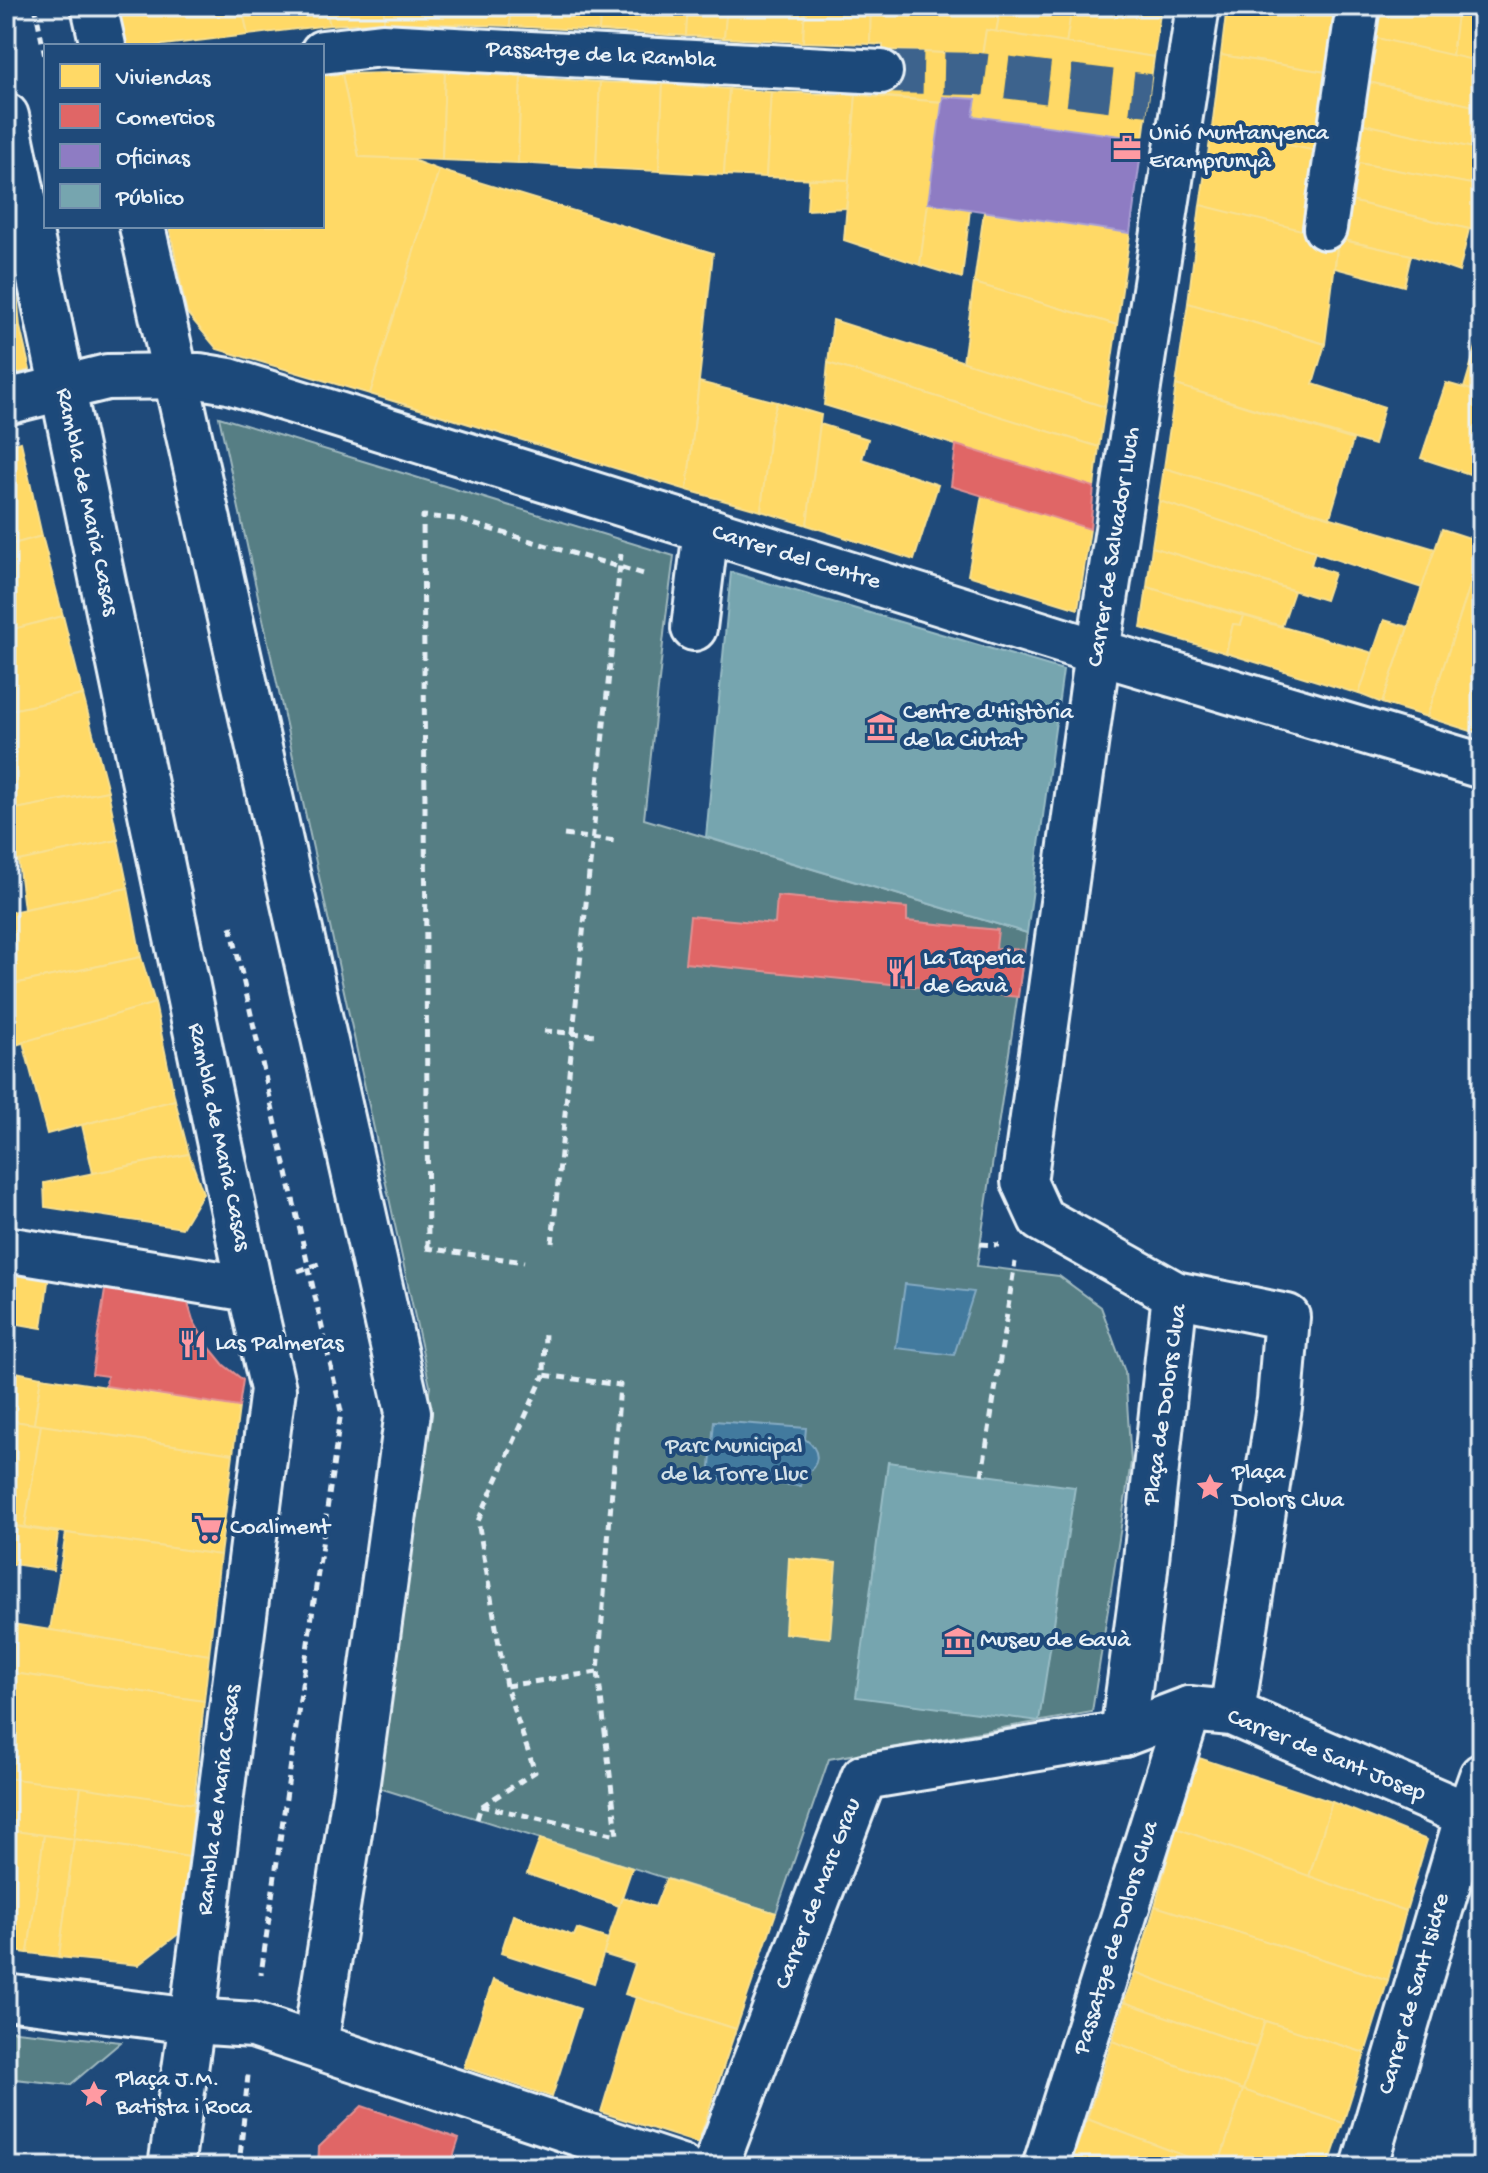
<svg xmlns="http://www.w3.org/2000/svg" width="1488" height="2173" font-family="'Gochi Hand',sans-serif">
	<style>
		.green { fill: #567e84; stroke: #9fb8be; stroke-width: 2 }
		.water { fill: #427a9e; stroke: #84aac2; stroke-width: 2 }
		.homes { fill: #ffd966; stroke: #f8e092; stroke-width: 2 }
		.shops { fill: #e06666; stroke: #e29092; stroke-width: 2 }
		.offices { fill: #8e7cc3; stroke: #a99fd3; stroke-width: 2 }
		.public { fill: #76a5af; stroke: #98bcc5; stroke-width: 2 }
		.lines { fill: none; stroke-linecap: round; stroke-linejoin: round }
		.pedestrian-tunnel { stroke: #3d638d; stroke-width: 42; stroke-dasharray: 42 21; stroke-linecap: butt }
		.pedestrian-casing { stroke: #e8f1f8; stroke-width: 48 }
		.minor-casing { stroke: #e8f1f8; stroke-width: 50 }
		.path { stroke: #e8f1f8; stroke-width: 5; stroke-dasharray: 8 6; stroke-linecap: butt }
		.pedestrian { stroke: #1f4a7a; stroke-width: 42 }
		.minor { stroke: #1f4a7a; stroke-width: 44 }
		.labels { text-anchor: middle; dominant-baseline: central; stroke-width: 8; stroke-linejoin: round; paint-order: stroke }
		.street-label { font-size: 24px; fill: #e8f1f8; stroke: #1f4a7a }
		.poi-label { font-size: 24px; fill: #e8f1f8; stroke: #1f4a7a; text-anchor: start }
		.park-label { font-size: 24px; fill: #d2e0e7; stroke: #1f4a7a }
	</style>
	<rect width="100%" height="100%" fill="#1f4a7a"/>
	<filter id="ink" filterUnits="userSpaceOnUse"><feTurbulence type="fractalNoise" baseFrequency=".0125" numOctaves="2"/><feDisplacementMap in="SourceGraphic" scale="16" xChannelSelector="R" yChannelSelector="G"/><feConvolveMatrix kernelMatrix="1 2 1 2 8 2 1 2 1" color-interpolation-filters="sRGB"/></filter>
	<g filter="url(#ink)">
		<g class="green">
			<path d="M219 417 674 556 665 625 644 819 1027 933 977 1266 1059 1276 1101 1307 1125 1372 1131 1462 1092 1712 829 1759 776 1913 373 1786 430 1386Z"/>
			<path d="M6 2030 121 2042 70 2085 6 2078Z"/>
		</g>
		<g class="water">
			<path d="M905 1284 974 1292 954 1355 896 1348Z"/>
			<path d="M714 1421 806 1428 805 1439C822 1451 820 1466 803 1476L801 1486 709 1478Z"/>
		</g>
		<g class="homes">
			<path d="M118 6H242L248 35 155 46H127Z"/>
			<path d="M242 6H325L330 25 248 35Z"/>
			<path d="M325 6H384V22L330 25Z"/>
			<path d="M384 6H510V26L384 22Z"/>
			<path d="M510 6H601L599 31 510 26Z"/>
			<path d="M601 6H688L686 36 599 31Z"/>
			<path d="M688 6H727L724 38 686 36Z"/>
			<path d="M727 6H805L803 42 724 38Z"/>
			<path d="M805 6H871L870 44 803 42Z"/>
			<path d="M871 6H1001L996 33 986 30 982 55 883 50V45L870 44Z"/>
			<path d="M1001 6H1025V8L1071 16 1066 44 996 33Z"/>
			<path d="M1072 6H1161L1154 57 1066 44Z"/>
			<path d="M1227 6H1341L1332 73 1221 55Z"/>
			<path d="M1373 6H1445L1458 8 1452 56 1368 36Z"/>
			<path d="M1458 6H1482V62L1452 56Z"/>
			<path d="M986 30 1154 57 1143 139 973 116Z"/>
			<path d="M1368 36 1482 62V108L1364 81Z"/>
			<path d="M883 50 982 55 976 99 943 97 942 102 878 96Z"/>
			<path d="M1221 55 1332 73 1320 152 1212 128Z"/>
			<path d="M445 72 442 160 359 157 342 74Z"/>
			<path d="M445 72 521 77 518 163 442 160Z"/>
			<path d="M342 74 359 157 410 159 439 170 370 394 217 349 187 313 169 226H322V76Z"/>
			<path d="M521 77 600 82 596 168 518 163Z"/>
			<path d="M1364 81 1482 108V150L1359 123Z"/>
			<path d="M600 82 663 84 659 171 596 168Z"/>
			<path d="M663 84 729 89 724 175 659 171Z"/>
			<path d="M729 89 771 92 766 177 724 175Z"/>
			<path d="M771 92 856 95 849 180 766 177Z"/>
			<path d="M856 95 942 102 920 265 844 240Z"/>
			<path d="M1359 123 1482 150V186L1353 162Z"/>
			<path d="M1212 128 1320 152 1309 233 1200 205Z"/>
			<path d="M1353 162 1482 186V232L1350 201Z"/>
			<path d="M439 170 713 253 687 490 370 394Z"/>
			<path d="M809 179 849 180 846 208 807 210Z"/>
			<path d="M1350 201 1469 229 1459 272 1411 255 1344 240Z"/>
			<path d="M928 203 970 209 962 278 920 265Z"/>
			<path d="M1200 205 1338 239 1325 344 1188 303Z"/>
			<path d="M6 206 15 269 6 271Z"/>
			<path d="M984 212 1130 233 1117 325 974 283Z"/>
			<path d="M1338 239 1411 255 1404 286 1335 268Z"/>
			<path d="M15 269 20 327 6 330V271Z"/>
			<path d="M974 283 1117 325 1105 407 963 362Z"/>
			<path d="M1188 303 1325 344 1313 384 1384 407 1374 445 1176 385Z"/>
			<path d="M833 320 1105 407 1099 447 828 363Z"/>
			<path d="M20 327 30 370 6 376V330Z"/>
			<path d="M1482 327V393L1464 388Z"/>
			<path d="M828 363 1099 447 1094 487 824 405Z"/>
			<path d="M699 382 777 402 771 424 761 511 687 490Z"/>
			<path d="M1446 383 1482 393V478L1421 458Z"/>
			<path d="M1176 385 1353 440 1330 517 1164 468Z"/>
			<path d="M777 402 821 415 807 525 761 511 771 424Z"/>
			<path d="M820 424 868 439 862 459 938 485 914 560 807 525Z"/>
			<path d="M21 442 42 536 6 546V446Z"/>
			<path d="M1164 468 1435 549 1422 588 1159 501Z"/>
			<path d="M982 495 1090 529 1078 609 968 575Z"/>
			<path d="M1159 501 1315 551 1311 565 1334 573 1325 600 1152 547Z"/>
			<path d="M1442 529 1482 542V549L1427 717 1382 703Z"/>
			<path d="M42 536 63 616 6 631V546Z"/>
			<path d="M1152 547 1294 591 1282 626 1147 587Z"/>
			<path d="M1482 549V698L1471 731 1427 717Z"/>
			<path d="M1147 587 1244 616 1241 625 1233 624 1226 653 1141 628Z"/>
			<path d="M63 616 83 695 6 711V631Z"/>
			<path d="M1244 616 1373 653 1359 694 1226 653 1233 624 1241 625Z"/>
			<path d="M1384 620 1408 627 1382 703 1359 694Z"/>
			<path d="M83 695 108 791 6 811V711Z"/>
			<path d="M1482 698V734L1471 731Z"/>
			<path d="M108 791 118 840 6 864V811Z"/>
			<path d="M118 840 128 888 24 909 18 861Z"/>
			<path d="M128 888 141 957 14 984 6 953V913Z"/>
			<path d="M141 957 155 1003 6 1048V1007L15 1005 14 984Z"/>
			<path d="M155 1003 175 1100 47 1134 23 1042Z"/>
			<path d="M175 1100 189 1154 93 1173 82 1125Z"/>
			<path d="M189 1154 203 1193 182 1228 45 1207 44 1183Z"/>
			<path d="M6 1268 49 1274 42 1328 6 1322Z"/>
			<path d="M6 1370 41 1377 34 1424 6 1420Z"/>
			<path d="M41 1377 239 1407 233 1454 34 1424Z"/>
			<path d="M6 1420 41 1425 25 1527 6 1525Z"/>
			<path d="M41 1425 233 1454 220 1555 25 1527Z"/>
			<path d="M6 1525 58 1533 53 1570 6 1563Z"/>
			<path d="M66 1533 220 1555 209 1655 50 1630Z"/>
			<path d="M789 1558 836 1563 830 1638 785 1633Z"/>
			<path d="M6 1623 209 1655 204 1701 6 1672Z"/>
			<path d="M13 1673 204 1701 194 1804 6 1778V1721Z"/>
			<path d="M1199 1758 1332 1802 1309 1877 1176 1828Z"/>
			<path d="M6 1778 81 1787 74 1839 6 1830Z"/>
			<path d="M81 1787 194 1804 189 1857 74 1839Z"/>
			<path d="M1332 1802 1427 1840 1406 1911 1309 1877Z"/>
			<path d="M1176 1828 1406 1911 1388 1980 1155 1906Z"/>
			<path d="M6 1830 44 1835 28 1953 6 1950Z"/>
			<path d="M44 1835 74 1839 59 1957 28 1953Z"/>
			<path d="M74 1839 189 1857 181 1932 138 1965 59 1957Z"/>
			<path d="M540 1839 632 1868 619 1906 527 1874Z"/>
			<path d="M666 1879 776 1913 736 2029 625 1994 635 1964 603 1954 622 1897 655 1907Z"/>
			<path d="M1155 1906 1388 1980 1365 2053 1265 2021 1135 1972Z"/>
			<path d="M513 1915 574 1936 577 1929 608 1939 594 1983 501 1953Z"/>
			<path d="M1135 1972 1265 2021 1256 2048 1124 2002Z"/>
			<path d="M493 1980 580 2009 552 2097 464 2067Z"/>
			<path d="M636 1997 736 2029 698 2143 601 2112Z"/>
			<path d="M1124 2002 1256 2048 1243 2090 1112 2041Z"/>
			<path d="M1265 2021 1365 2053 1343 2123 1243 2090Z"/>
			<path d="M1112 2041 1243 2090 1218 2167H1214L1087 2119Z"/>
			<path d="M1243 2090 1343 2123 1328 2167H1218Z"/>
			<path d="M1087 2119 1214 2167H1069Z"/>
		</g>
		<g class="shops">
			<path d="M956 445 1094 487 1090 529 951 486Z"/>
			<path d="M777 896 907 908V921L998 930 996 948 1024 950 1018 997 685 963 690 916 775 924Z"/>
			<path d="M106 1284 186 1297 193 1320 206 1343 224 1365 243 1380 239 1407 106 1386 107 1376 92 1374Z"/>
			<path d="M362 2106 459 2139 450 2167H318L319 2147Z"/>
		</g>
		<path class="offices" d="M943 97 976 99 973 116 1143 139 1130 233 928 203Z"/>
		<g class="public">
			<path d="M731 572 1063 670 1027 933 706 837Z"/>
			<path d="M888 1462 1075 1487 1039 1721 856 1697Z"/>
		</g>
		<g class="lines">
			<path class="pedestrian-tunnel" d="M881 72 979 74 1149 95"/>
			<defs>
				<g id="pedestrian">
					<path d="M322 52 382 45 881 72"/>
					<path d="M1325 228 1358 6"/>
					<path d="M1098 652 1198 6"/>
				</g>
				<g id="minor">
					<path d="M94 6 103 46"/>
					<path d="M6 116 250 1289 273 1389 192 2021 171 2167"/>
					<path d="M142 226 408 1412 357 1782 315 2045"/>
					<path d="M6 402 107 377 199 376 229 381 1098 652 1482 766"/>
					<path d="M694 628 706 530"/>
					<path d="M1098 652 1024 1182 1041 1219 1175 1294 1287 1317 1280 1400 1232 1713"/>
					<path d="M6 1249 250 1289"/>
					<path d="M1123 1734 1144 1578 1175 1294"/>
					<path d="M6 1997 192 2021 253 2025 680 2167"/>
					<path d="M715 2167 864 1777 1123 1734 1189 1709 1232 1713 1482 1821"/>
					<path d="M1045 2167 1189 1709"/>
					<path d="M1364 2167 1468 1815 1482 1776"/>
				</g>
			</defs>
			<use href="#pedestrian" class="pedestrian-casing"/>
			<use href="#minor" class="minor-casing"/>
			<g class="path">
				<path d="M35 6 46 62"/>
				<path d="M564 835 616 841"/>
				<path d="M231 926 341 1411 261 1974"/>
				<path d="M544 1031 596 1035"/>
				<path d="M552 1243 621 554"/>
				<path d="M980 1244 999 1245"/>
				<path d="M426 1248 524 1262"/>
				<path d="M428 1248 423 516 456 519 643 574"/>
				<path d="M298 1271 322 1263"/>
				<path d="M982 1475 1015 1262"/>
				<path d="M506 1686 478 1521 544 1375"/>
				<path d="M482 1806 535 1772 506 1686 597 1672"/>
				<path d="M477 1819 481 1806 617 1835 598 1672 620 1385 544 1375 545 1329"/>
				<path d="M239 2167 248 2075"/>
			</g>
			<use href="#pedestrian" class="pedestrian"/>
			<use href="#minor" class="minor"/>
		</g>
	</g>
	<defs>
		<symbol id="office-bare" viewBox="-9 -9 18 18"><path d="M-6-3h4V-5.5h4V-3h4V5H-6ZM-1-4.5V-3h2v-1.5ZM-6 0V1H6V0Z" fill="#ff9aa2" stroke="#1f4a7a" stroke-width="2.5" paint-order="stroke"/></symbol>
		<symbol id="museum-bare" viewBox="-9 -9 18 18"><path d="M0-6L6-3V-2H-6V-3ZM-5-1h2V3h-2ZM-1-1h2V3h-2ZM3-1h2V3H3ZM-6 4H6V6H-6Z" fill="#ff9aa2" stroke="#1f4a7a" stroke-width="2.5" paint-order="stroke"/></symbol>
		<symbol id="restaurant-bare" viewBox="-9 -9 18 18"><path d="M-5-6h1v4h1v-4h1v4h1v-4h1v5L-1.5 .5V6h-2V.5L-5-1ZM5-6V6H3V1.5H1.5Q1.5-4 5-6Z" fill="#ff9aa2" stroke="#1f4a7a" stroke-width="2.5" paint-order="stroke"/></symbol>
		<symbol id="sight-bare" viewBox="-9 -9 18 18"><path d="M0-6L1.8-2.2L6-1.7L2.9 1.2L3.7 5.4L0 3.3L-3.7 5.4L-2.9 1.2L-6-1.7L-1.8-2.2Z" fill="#ff9aa2" stroke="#1f4a7a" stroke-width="2.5" paint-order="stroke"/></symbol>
		<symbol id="supermarket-bare" viewBox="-9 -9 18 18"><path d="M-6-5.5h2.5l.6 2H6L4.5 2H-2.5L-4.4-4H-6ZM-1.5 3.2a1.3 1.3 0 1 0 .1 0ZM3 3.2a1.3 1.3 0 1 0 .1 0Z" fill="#ff9aa2" stroke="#1f4a7a" stroke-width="2.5" paint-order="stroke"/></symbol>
	</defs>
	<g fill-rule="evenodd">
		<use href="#office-bare" x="1107" y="128" width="40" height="40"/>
		<use href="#museum-bare" x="861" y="707" width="40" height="40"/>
		<use href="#restaurant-bare" x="881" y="953" width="40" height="40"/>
		<use href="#restaurant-bare" x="173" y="1324" width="40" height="40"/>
		<use href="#sight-bare" x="1190" y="1467" width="40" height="40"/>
		<use href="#supermarket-bare" x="188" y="1508" width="40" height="40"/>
		<use href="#museum-bare" x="938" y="1621" width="40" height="40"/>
		<use href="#sight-bare" x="74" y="2074" width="40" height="40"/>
	</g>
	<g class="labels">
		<g class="street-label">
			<text transform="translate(601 56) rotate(3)">Passatge de la Rambla</text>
			<text transform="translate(86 502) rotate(78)">Rambla de Maria Casas</text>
			<text transform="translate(1115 547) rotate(-81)">Carrer de Salvador Lluch</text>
			<text transform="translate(796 558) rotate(17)">Carrer del Centre</text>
			<text transform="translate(218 1137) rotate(78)">Rambla de Maria Casas</text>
			<text transform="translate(1166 1405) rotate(-82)">Plaça de Dolors Clua</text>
			<text transform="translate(1326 1756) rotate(22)">Carrer de Sant Josep</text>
			<text transform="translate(220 1800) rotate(-83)">Rambla de Maria Casas</text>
			<text transform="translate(819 1894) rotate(-69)">Carrer de Marc Grau</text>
			<text transform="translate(1117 1938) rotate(-73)">Passatge de Dolors Clua</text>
			<text transform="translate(1415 1994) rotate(-74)">Carrer de Sant Isidre</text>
		</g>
		<g class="poi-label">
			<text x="1149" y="134">Unió Muntanyenca<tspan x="1149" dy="28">Eramprunyà</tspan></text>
			<text x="903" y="713">Centre d'Història<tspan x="903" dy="28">de la Ciutat</tspan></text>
			<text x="923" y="959">La Taperia<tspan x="923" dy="28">de Gavà</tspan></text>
			<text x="215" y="1344">Las Palmeras</text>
			<text x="1232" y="1473">Plaça<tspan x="1232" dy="28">Dolors Clua</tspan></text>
			<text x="230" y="1528">Coaliment</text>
			<text x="980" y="1641">Museu de Gavà</text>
			<text x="116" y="2080">Plaça J.M.<tspan x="116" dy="28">Batista i Roca</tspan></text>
		</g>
		<g class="park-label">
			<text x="734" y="1447">Parc Municipal<tspan x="734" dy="28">de la Torre Lluc</tspan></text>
		</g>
	</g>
	<rect width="1488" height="2173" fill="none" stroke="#1f4a7a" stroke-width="32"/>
	<rect x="16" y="16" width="1456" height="2141" fill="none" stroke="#e8f1f8" stroke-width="3" filter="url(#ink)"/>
	<rect x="44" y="44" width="280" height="184" fill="#1f4a7a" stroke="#6f8dac" stroke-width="2"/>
	<rect x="60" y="64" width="40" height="24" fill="#ffd966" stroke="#6f8dac" stroke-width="2"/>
	<text x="116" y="84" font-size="24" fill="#e8f1f8">Viviendas</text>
	<rect x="60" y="104" width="40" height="24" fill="#e06666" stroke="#6f8dac" stroke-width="2"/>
	<text x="116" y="124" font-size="24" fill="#e8f1f8">Comercios</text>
	<rect x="60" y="144" width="40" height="24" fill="#8e7cc3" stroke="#6f8dac" stroke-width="2"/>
	<text x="116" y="164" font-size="24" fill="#e8f1f8">Oficinas</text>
	<rect x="60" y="184" width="40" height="24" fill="#76a5af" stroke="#6f8dac" stroke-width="2"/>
	<text x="116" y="204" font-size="24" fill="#e8f1f8">Público</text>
</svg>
